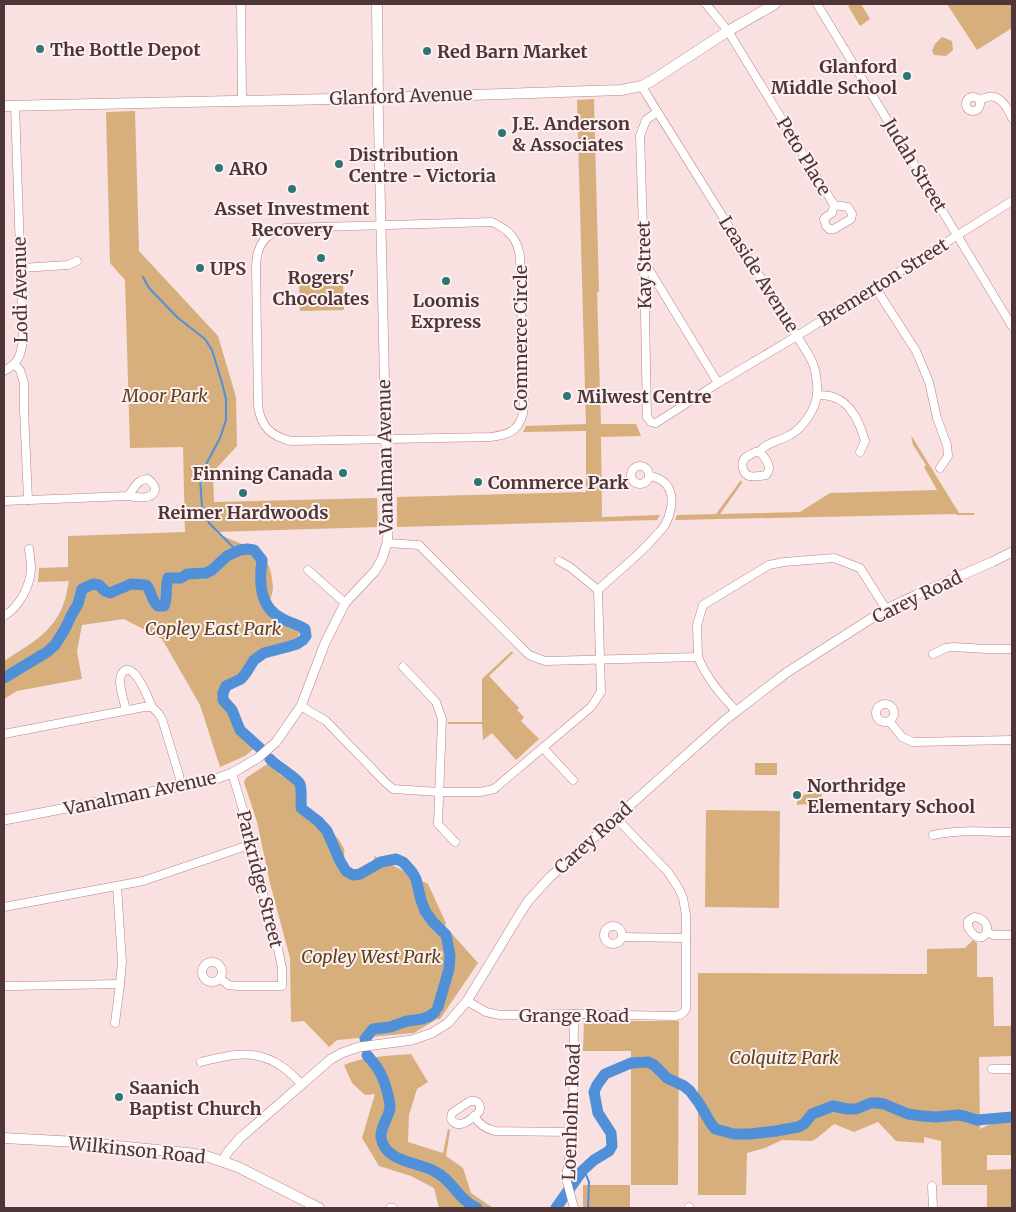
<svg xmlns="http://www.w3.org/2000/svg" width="1016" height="1212" font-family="Merriweather,serif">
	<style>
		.green { fill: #d6af7d }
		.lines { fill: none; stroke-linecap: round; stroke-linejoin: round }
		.stream { stroke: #5090d9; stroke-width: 2 }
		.river { stroke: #5090d9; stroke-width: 11 }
		.minor-casing { stroke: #bb8288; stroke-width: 9 }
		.tertiary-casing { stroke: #bb8288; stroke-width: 10 }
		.secondary-casing { stroke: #bb8288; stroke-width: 11 }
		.minor { stroke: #fff; stroke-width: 8 }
		.tertiary { stroke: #fff; stroke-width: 9 }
		.secondary { stroke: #fff; stroke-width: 10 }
		.poi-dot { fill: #2d7674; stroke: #fdf0f1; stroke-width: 2 }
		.labels { text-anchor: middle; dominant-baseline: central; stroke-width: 4; stroke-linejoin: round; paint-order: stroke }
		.poi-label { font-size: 18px; font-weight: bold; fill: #4e3537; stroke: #fdf0f1; text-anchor: start }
		.street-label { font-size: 18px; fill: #4e3537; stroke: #fdf0f1 }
		.park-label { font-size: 18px; font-style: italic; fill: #5c411d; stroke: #fdf0f1 }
	</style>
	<rect width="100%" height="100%" fill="#f9e0e1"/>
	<g class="green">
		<path d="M852 4H861L870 19 860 26 848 6Z"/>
		<path d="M947 4H1012V28L977 50Z"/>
		<path d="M942 37 952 41 953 50 946 56 934 55 932 51 935 44Z"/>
		<path d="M594 99 599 292H597L601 424H636L641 436 601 437 602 517 660 515 657 520 397 527V497L586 492V431L523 432 526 426 586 424 577 100Z"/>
		<path d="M135 111 139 251 218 336 236 397 237 446 213 472 214 502 377 498 378 527 216 532 221 536 225 537 249 547 260 550V552C269 561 272 574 273 587 273 592 270 598 270 604L279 613 299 625 301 633 298 635 299 640C290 646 281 644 271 647 266 649 261 653 256 655L245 666 244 671 241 674 228 684 225 689 226 694 233 707 235 719 238 724 261 743 245 756 220 767 200 705 162 639 124 619 82 625 77 651 82 679 17 691 4 699V661C25 647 48 636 60 612 65 603 67 591 69 581L38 582 39 568 68 567V536L185 532 183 447 130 448 125 280 110 263 106 112Z"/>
		<path d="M343 281 344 310 300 311 299 282Z"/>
		<path d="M911 435 959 513H974V515H957L956 514 675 520 677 515 716 514 741 480 742 483 720 514 800 512 830 493 937 490 924 467 926 465 913 445Z"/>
		<path d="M512 651 513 653 489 676 519 708 517 710 524 717 521 721 539 739 516 760 492 733 483 740 482 724H448V722H482V679Z"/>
		<path d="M269 763 280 775 297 783C305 799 287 808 315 815 325 825 337 835 343 847 346 853 344 849 344 855 344 860 349 869 353 871 358 874 367 868 371 866L375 856 428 884 446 923 445 926 478 963 440 1019H437L414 1033 337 1040 329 1047 304 1021 291 1022 290 958 270 883 257 822 244 782 246 778Z"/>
		<rect x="755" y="763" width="22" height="12"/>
		<path d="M821 792 823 804C818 807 812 809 807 806L806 804 797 805V796Z"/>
		<path d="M706 810 780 811 779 908 705 907Z"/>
		<path d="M973 940 977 943V977H993L994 1026H1012V1056L979 1057 980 1129 1012 1114V1155H987V1170L1012 1169V1208H987V1185H942L941 1141 924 1137V1143L896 1141 878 1122 854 1132 834 1124 816 1139 811 1141 782 1140 765 1148 747 1153 746 1195H698V973L927 974V949L965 948Z"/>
		<path d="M584 1021H679L678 1185H631V1051H583Z"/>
		<path d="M411 1054 428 1082 417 1089 409 1115 408 1142 443 1153 448 1129 450 1130 446 1156 463 1168 471 1193 493 1208H439L434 1188 411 1176 379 1166 362 1138 375 1094 365 1095 352 1083 344 1065C365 1056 388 1056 411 1054Z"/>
		<rect x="583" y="1185" width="47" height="23"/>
	</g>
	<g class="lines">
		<g class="stream">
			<path d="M143 277 149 288 178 318 205 339 212 350 222 383 226 399V420L220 438 202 472 200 479 202 506 209 523 237 551"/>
			<path d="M584 1170 589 1182 588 1208"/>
		</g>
		<g class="river">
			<path d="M4 678 47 652 55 645 65 629 71 616 78 604 82 589 93 584 99 585 105 591 110 593 131 584 146 585C152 591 151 601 158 606H164C168 599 165 587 168 578H181L187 574 206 573 212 570 227 556 240 550 247 549 254 550 262 560C259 582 259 608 283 619 290 623 298 624 305 629L306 636 303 640 297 644 287 647 264 653 254 660 246 673 241 679 226 686 223 693V700L232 710 240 730 260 748"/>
			<path d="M270 759C277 767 297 777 300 784 302 791 301 801 301 808L318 821 327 831 340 861 346 871 353 875 360 874 381 862 396 859 403 862 412 872 416 879 421 900 425 911 433 922 446 935 450 955 449 969 438 1007"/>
			<path d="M365 1039 373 1029 390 1027 407 1021 422 1019 430 1016 435 1012"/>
			<path d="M367 1055C371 1060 376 1065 379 1071 384 1078 390 1099 390 1108 389 1117 380 1127 381 1137 384 1162 418 1162 434 1171 453 1180 457 1199 477 1208"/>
			<path d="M556 1208 582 1171 594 1160 609 1151 612 1146 611 1133 598 1113 594 1092 597 1085 605 1074 631 1063 648 1062 654 1065 667 1078 684 1086 690 1091 699 1103 710 1122 715 1129 734 1134H750L776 1131 798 1127 804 1124 812 1114 833 1106 847 1109H856L871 1103H877L884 1104 908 1114 922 1116 936 1117 958 1115 964 1116 977 1120 1012 1117"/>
		</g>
		<defs>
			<g id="minor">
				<path d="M241 4 242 100"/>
				<path d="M706 4 728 31 834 205 832 213 826 217 824 219 826 226 829 229H834L851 219 852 214 848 207 834 205"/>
				<path d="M817 4 1012 326"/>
				<path d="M642 86 647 95 797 336C802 345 812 358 814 367 816 373 818 388 817 394 816 409 803 428 790 435 780 441 766 442 759 452"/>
				<circle cx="973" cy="104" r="7"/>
				<path d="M980 100C980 100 987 97 988 97 1000 94 1008 109 1012 118"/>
				<path d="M657 112 646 120 640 136 644 261 647 417 651 422 656 423 718 383 797 336 1012 201"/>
				<path d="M492 222C509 230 517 238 520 256L524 406C522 429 511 435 490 437L291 441C271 436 261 427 258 406L256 266C257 244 265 233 286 228Z"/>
				<path d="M644 261 718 383"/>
				<path d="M21 268 68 265 77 261"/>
				<path d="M875 287 916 351 929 382 937 418 947 445 948 456 940 468"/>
				<path d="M14 364 20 370 24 383V410L28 500"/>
				<path d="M4 371C19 363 21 355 23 339L15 105"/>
				<path d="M817 395C822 395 828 395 833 397 852 403 860 424 865 441L860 452"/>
				<path d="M755 452 761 453C766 460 773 467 766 475 761 476 754 477 749 476 743 474 740 463 745 458 747 456 752 454 755 452Z"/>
				<circle cx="640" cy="475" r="9"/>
				<path d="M4 501 128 496C135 497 154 501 155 489 155 484 151 482 148 479 137 479 134 489 128 496"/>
				<path d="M387 543 419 545 529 655 545 661 698 657C707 679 720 693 736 711"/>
				<path d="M559 561 570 567 598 590"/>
				<path d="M308 570 345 603"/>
				<path d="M598 590C616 573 636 558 652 540 656 535 662 530 665 525 670 516 674 501 670 491 667 482 658 477 649 476"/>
				<path d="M4 616C19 607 30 587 31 569 31 563 30 556 29 549"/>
				<path d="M933 654 946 648 953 647 987 649H1012"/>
				<path d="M698 657 697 625 703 605 769 565 784 562 834 558 860 568 886 609"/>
				<path d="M403 667 436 702 442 719 438 824 455 842"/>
				<circle cx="885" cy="713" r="9"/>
				<path d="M301 706 326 721 385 782 393 789 439 792H480L494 789 591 707 601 692 598 590"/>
				<path d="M126 710C124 702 121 692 120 683 120 680 120 675 123 672 134 660 149 700 152 707"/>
				<path d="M890 722 902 737 913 742 1012 740"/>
				<path d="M4 734 144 707H152L158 713 162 719 179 775 181 787"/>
				<path d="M543 748 573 780"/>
				<path d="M933 835C959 829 986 832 1012 832"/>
				<path d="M4 907 143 881 252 844"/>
				<path d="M974 917C999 920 983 954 968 927V921Z"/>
				<circle cx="613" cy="935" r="9"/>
				<path d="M987 932 993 935H1012"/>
				<path d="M622 937 686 938"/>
				<circle cx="212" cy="972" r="10"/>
				<path d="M220 978 228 985 238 986H282V968L278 949 266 906 247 823 232 773"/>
				<path d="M4 986H13L120 984"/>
				<path d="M467 1001 486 1012 500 1015 574 1014 675 1016C681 1015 683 1014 686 1009V915L683 898 679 889 668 872 616 818"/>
				<path d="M115 1023 120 984 122 962 117 886"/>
				<path d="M201 1062C229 1055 255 1048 281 1066 289 1071 295 1078 302 1084"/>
				<path d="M992 1069H1012"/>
				<path d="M470 1101H475C480 1103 481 1107 479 1112 472 1119 458 1131 451 1119L452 1113Z"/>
				<path d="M474 1116C479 1124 486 1129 495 1131L573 1132"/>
				<path d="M932 1186 933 1208"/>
				<path d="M390 1208H393"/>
				<path d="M574 1208 566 1178 573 1132 574 1014"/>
				<path d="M689 1208V1207"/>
			</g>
			<g id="tertiary">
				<path d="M4 820 213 780 232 773 258 758 276 742 301 706 325 643 345 603 375 571 382 559 387 543 388 534 378 98"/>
				<path d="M223 1161 227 1153 240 1138 331 1059 342 1053 359 1047 412 1040 432 1033 448 1023 467 1001 521 912 529 900 550 877 725 720 786 673 886 609 916 595 992 562 1012 552"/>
			</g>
			<g id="secondary">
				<path d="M377 4 378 98"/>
				<path d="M4 106 378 98 621 90 642 86 653 80 728 31 775 4"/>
				<path d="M4 1138 77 1142 187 1153 206 1156 238 1167 319 1208"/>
			</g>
		</defs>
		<use href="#minor" class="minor-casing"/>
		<use href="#tertiary" class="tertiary-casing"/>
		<use href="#secondary" class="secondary-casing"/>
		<use href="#minor" class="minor"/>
		<use href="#tertiary" class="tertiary"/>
		<use href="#secondary" class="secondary"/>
	</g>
	<g class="poi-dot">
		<circle cx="40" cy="49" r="5"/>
		<circle cx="427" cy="51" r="5"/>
		<circle cx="907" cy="76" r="5"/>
		<circle cx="502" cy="133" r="5"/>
		<circle cx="339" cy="164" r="5"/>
		<circle cx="219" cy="168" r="5"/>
		<circle cx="292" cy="189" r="5"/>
		<circle cx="321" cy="258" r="5"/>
		<circle cx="200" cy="268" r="5"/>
		<circle cx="446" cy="281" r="5"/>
		<circle cx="567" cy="396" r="5"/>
		<circle cx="343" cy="473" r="5"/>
		<circle cx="478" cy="482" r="5"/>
		<circle cx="243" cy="493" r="5"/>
		<circle cx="797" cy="795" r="5"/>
		<circle cx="119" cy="1097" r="5"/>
	</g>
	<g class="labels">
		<g class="poi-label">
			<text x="50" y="49">The Bottle Depot</text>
			<text x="437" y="51">Red Barn Market</text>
			<text x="897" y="66" text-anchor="end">Glanford<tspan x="897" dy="21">Middle School</tspan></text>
			<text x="512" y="123">J.E. Anderson<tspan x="512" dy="21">&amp; Associates</tspan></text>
			<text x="349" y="154">Distribution<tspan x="349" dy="21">Centre - Victoria</tspan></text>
			<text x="229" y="168">ARO</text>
			<text x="292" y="208" text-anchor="middle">Asset Investment<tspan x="292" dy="21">Recovery</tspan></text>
			<text x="210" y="268">UPS</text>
			<text x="321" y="277" text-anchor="middle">Rogers'<tspan x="321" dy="21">Chocolates</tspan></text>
			<text x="446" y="300" text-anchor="middle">Loomis<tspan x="446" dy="21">Express</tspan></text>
			<text x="577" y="396">Milwest Centre</text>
			<text x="333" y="473" text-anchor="end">Finning Canada</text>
			<text x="488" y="482">Commerce Park</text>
			<text x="243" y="512" text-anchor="middle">Reimer Hardwoods</text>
			<text x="807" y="785">Northridge<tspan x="807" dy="21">Elementary School</tspan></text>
			<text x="129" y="1087">Saanich<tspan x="129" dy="21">Baptist Church</tspan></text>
		</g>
		<g class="street-label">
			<text transform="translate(401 96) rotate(-2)">Glanford Avenue</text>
			<text transform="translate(804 156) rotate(59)">Peto Place</text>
			<text transform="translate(915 165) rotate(59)">Judah Street</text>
			<text transform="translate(644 265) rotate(-91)">Kay Street</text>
			<text transform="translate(759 274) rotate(58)">Leaside Avenue</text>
			<text transform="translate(883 282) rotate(-32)">Bremerton Street</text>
			<text transform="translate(20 290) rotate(-91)">Lodi Avenue</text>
			<text transform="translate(520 338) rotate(-90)">Commerce Circle</text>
			<text transform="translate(385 457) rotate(-91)">Vanalman Avenue</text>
			<text transform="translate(917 597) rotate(-26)">Carey Road</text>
			<text transform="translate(140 793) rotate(-12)">Vanalman Avenue</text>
			<text transform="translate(593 838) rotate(-42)">Carey Road</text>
			<text transform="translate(260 879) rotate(76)">Parkridge Street</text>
			<text x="574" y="1015">Grange Road</text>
			<text transform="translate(571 1112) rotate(-88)">Loenholm Road</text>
			<text transform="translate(137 1150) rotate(6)">Wilkinson Road</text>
		</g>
		<g class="park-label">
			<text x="165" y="395">Moor Park</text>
			<text x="213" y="628">Copley East Park</text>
			<text x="371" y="956">Copley West Park</text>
			<text x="784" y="1057">Colquitz Park</text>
		</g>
	</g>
	<rect width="1016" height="1212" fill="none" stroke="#4e3537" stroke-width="10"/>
</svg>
